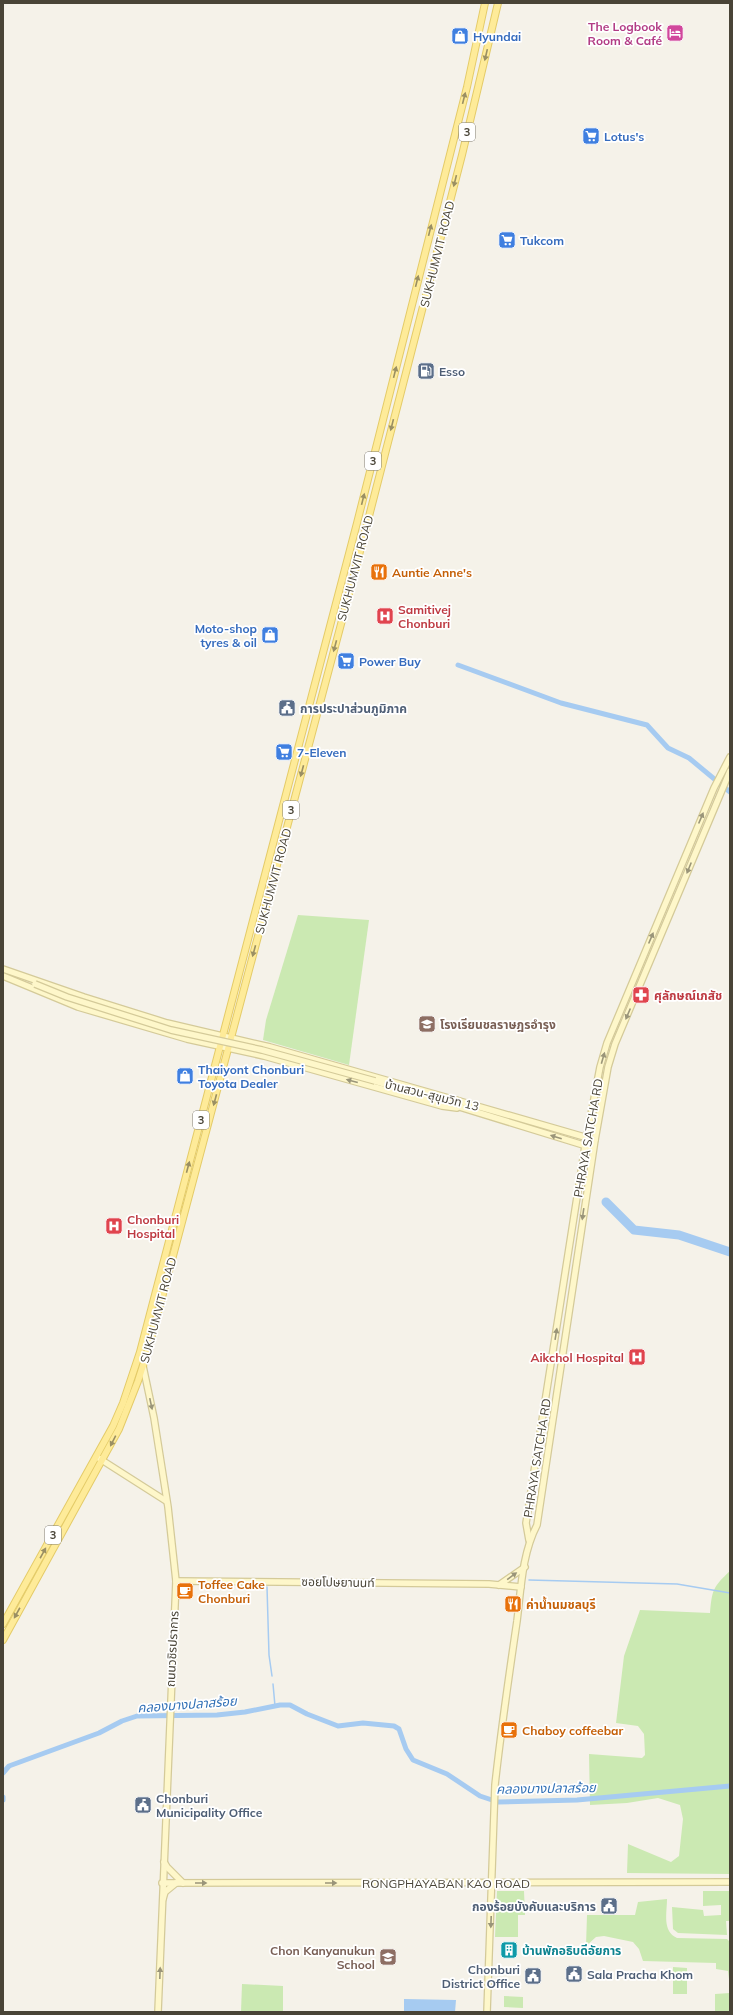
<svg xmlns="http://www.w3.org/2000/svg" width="733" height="2015" font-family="Mulish,'Noto Sans Thai',sans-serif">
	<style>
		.green { fill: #cbe9b2 }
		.water { fill: #a6cbf1 }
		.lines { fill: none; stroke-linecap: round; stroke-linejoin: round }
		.stream { stroke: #a6cbf1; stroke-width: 1.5 }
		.canal { stroke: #a6cbf1; stroke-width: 5 }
		.river { stroke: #a6cbf1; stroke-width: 9 }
		.secondary-casing { stroke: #d4ca99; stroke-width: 8 }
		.primary-casing { stroke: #e4cb68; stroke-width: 8 }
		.secondary { stroke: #fef7ca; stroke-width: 5.5 }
		.primary { stroke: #feeb99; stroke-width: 6 }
		.secondary-bridge-casing { stroke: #d4ca99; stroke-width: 8; stroke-linecap: butt }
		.secondary-bridge { stroke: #fef7ca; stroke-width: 5.5 }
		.oneway { fill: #9a8f63 }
		.oneway2 { fill: #9a9579 }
		.labels { text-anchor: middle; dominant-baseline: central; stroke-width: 3.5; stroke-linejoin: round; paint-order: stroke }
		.shield { fill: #fff; stroke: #807c73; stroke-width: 1 }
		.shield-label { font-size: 11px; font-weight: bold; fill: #494437 }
		.hotel-label { font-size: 12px; font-weight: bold; fill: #b23c85; stroke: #fff; text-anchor: end }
		.shop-label { font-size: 12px; font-weight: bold; fill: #366cbe; stroke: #fff; text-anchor: start }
		.street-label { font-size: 12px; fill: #494437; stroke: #fff }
		.service-label { font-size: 12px; font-weight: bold; fill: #4e5e75; stroke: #fff; text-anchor: start }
		.food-label { font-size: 12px; font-weight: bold; fill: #c56008; stroke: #fff; text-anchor: start }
		.health-label { font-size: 12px; font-weight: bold; fill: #be3a42; stroke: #fff; text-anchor: start }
		.education-label { font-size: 12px; font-weight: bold; fill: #785e54; stroke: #fff; text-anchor: start }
		.culture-label { font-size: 12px; font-weight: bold; fill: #0d838f; stroke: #fff; text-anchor: start }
		.water-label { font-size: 13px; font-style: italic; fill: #3070b6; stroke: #fff }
	</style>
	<rect width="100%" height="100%" fill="#f5f2e9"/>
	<g class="green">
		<path d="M298 915 369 920 349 1065 263 1040 266 1020Z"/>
		<path d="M730 1571V1874L627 1873 628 1844 671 1862 679 1856 683 1819 680 1805 658 1798 627 1803 590 1805 589 1754 642 1758 645 1755 644 1734 638 1726 616 1723 624 1656 640 1610 710 1613C712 1590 713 1587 730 1571Z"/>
		<path d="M497 1891H524L525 1915H518V1937H495Z"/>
		<path d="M703 1891H730V1921H726L727 1935 678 1933 673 1929 672 1907 703 1910 704 1916 721 1915V1905L703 1906Z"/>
		<path d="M667 1899C667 1913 662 1931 677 1938L727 1939 730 1942V1987L728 1971 716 1969V1963L643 1961 639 1949 633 1942 604 1936 596 1937 586 1946 587 1915H635L638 1902Z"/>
		<path d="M503 1942H517L516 1957H503Z"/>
		<path d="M673 1967 687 1968V1994H673Z"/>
		<path d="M242 1984 283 1986V2012H241Z"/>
		<path d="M730 1993V2012H715V1994Z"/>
		<path d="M504 1996 523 1997V2008L504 2007Z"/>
	</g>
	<path class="water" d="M404 1999 456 2000 455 2012H404Z"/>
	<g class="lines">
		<g class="stream">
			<path d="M529 1580 677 1584 730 1593"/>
			<path d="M267 1587 269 1655 272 1676"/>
			<path d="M273 1684 275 1706"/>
		</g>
		<g class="canal">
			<path d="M458 665 561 703 647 725 668 748 689 758 730 792"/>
			<path d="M3 1773 9 1766 99 1733 122 1721 137 1716 217 1715 245 1712 280 1705H290L307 1714 338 1726 363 1723 394 1726 399 1729 406 1749 413 1760 447 1774 480 1796 498 1802 577 1800 730 1786"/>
			<path d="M3 1797V1800"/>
		</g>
		<path class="river" d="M606 1202 634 1230 679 1235 730 1252"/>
		<defs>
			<g id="secondary">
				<path d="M3 969 84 997 167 1023 270 1047 459 1101"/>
				<path d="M3 976 78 1007 187 1039 264 1056 442 1106 457 1108"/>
				<path d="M375 1081 593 1148"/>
				<path d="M456 1100 595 1140"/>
				<path d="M143 1366 154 1418 168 1507 176 1581 158 2012"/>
				<path d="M97 1457 166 1501"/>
				<path d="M529 1540 526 1523 585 1146 600 1067 607 1043 714 788 730 757"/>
				<path d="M176 1581 489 1584 521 1587"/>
				<path d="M499 1585 525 1567"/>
				<path d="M164 1862 167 1867 183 1883"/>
				<path d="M162 1883 730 1882"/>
				<path d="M163 1899 165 1892 176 1883"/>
				<path d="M487 2012 495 1785C501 1730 509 1675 517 1621 521 1589 522 1554 537 1525L595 1140 608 1067 615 1044 730 771"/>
			</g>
			<g id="primary">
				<path d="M3 1624 113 1426 123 1403 140 1352 357 523 467 87 485 3"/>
				<path d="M3 1640 119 1429 138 1381 148 1350 349 594 462 155 498 3"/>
			</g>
		</defs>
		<use href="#secondary" class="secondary-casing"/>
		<use href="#primary" class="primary-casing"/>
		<use href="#secondary" class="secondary"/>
		<use href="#primary" class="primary"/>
		<defs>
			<path id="secondary-bridge" d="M35 984 67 997 171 1030 262 1050 375 1081"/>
		</defs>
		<use href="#secondary-bridge" class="secondary-bridge-casing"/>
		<use href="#secondary-bridge" class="secondary-bridge"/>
	</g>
	<defs><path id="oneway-solid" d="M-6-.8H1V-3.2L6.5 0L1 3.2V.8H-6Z"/></defs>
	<g class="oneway">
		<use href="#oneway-solid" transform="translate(486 55) rotate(103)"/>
		<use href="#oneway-solid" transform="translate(464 98) rotate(-76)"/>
		<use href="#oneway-solid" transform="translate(455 181) rotate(104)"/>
		<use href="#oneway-solid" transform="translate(430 230) rotate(-76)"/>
		<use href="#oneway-solid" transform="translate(417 281) rotate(-76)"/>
		<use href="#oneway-solid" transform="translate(395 372) rotate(-76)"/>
		<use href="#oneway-solid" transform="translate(392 425) rotate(104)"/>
		<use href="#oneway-solid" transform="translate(363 499) rotate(-76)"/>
		<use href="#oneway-solid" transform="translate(335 646) rotate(105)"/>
		<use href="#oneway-solid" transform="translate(302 771) rotate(105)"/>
		<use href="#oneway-solid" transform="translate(254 951) rotate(105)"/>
		<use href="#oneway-solid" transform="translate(215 1100) rotate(105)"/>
		<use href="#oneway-solid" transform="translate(188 1167) rotate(-75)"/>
		<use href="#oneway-solid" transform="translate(113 1441) rotate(117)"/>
		<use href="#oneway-solid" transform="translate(43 1553) rotate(-61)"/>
		<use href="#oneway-solid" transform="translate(17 1613) rotate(119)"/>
	</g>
	<g class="oneway2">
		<use href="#oneway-solid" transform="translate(701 818) rotate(-67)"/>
		<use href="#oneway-solid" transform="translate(689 868) rotate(112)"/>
		<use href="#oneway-solid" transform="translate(651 938) rotate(-67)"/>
		<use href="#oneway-solid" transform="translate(628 1014) rotate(113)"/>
		<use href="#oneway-solid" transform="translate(603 1058) rotate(-74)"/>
		<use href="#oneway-solid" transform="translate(352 1081) rotate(-165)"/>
		<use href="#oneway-solid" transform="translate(556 1137) rotate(-163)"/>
		<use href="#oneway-solid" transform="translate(583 1214) rotate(98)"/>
		<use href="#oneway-solid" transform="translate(556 1334) rotate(-81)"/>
		<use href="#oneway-solid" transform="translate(151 1404) rotate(78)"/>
		<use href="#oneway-solid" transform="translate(512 1576) rotate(-36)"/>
		<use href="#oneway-solid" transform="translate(201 1883)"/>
		<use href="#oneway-solid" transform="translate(331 1883)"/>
		<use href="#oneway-solid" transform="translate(491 1922) rotate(92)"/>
		<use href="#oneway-solid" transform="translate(160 1973) rotate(-88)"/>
	</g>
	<defs>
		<symbol id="hotel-square" viewBox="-11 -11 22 22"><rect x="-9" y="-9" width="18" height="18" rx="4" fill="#d1479c" stroke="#fff"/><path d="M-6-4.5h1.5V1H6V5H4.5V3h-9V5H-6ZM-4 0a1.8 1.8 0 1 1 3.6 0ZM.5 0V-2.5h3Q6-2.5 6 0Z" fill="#fff"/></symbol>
		<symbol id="shop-square" viewBox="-11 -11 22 22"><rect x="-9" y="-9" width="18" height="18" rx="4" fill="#3f7fe0" stroke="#fff"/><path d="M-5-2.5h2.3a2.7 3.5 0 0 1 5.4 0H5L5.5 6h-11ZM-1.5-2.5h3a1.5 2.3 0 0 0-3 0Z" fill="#fff"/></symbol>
		<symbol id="supermarket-square" viewBox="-11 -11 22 22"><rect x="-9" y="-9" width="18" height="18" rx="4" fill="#3f7fe0" stroke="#fff"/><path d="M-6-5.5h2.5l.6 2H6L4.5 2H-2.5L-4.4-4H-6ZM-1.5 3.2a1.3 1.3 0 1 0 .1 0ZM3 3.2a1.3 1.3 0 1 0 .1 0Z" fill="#fff"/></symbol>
		<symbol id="fuel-square" viewBox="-11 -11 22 22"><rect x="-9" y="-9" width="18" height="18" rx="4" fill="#5c6f8a" stroke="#fff"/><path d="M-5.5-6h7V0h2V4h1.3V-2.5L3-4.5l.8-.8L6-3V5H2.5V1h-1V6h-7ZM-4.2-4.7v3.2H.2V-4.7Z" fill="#fff"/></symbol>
		<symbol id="restaurant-square" viewBox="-11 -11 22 22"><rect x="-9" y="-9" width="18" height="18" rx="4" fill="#e8710a" stroke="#fff"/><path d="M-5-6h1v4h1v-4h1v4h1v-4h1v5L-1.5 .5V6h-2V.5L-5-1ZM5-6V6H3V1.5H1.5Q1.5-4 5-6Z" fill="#fff"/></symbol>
		<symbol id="hospital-square" viewBox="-11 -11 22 22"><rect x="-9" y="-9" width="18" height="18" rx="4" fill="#e0444e" stroke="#fff"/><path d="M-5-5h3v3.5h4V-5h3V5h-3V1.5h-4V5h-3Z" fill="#fff"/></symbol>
		<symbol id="civic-square" viewBox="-11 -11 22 22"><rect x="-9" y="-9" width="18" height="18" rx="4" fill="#5c6f8a" stroke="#fff"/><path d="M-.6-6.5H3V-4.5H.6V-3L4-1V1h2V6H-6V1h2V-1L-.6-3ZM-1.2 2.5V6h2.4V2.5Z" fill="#fff"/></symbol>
		<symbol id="pharmacy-square" viewBox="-11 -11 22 22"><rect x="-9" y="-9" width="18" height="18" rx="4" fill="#e0444e" stroke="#fff"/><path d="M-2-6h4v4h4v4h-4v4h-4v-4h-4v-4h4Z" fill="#fff"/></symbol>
		<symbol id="school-square" viewBox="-11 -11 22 22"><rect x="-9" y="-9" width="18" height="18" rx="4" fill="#8d6e63" stroke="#fff"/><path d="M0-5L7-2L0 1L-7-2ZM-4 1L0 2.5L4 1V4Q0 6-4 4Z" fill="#fff"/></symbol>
		<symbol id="cafe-square" viewBox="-11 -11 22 22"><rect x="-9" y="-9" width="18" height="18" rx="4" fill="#e8710a" stroke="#fff"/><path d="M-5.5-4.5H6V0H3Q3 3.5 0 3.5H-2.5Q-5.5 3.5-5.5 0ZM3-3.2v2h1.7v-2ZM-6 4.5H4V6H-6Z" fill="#fff"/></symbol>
		<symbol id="building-square" viewBox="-11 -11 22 22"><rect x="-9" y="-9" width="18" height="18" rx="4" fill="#0f9aa8" stroke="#fff"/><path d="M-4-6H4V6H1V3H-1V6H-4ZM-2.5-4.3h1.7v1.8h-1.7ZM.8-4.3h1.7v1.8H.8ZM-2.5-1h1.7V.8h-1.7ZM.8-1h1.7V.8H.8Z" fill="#fff"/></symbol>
	</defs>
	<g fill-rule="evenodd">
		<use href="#hotel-square" x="665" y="23" width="20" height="20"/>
		<use href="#shop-square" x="450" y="26" width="20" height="20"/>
		<use href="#supermarket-square" x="581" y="126" width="20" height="20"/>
		<use href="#supermarket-square" x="497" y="230" width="20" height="20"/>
		<use href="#fuel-square" x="416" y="361" width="20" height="20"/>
		<use href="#restaurant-square" x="369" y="562" width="20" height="20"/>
		<use href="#hospital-square" x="375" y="606" width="20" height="20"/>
		<use href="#shop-square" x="260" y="625" width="20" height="20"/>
		<use href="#supermarket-square" x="336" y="651" width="20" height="20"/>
		<use href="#civic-square" x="277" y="698" width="20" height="20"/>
		<use href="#supermarket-square" x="274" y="742" width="20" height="20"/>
		<use href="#pharmacy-square" x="631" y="985" width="20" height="20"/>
		<use href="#school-square" x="417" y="1014" width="20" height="20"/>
		<use href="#shop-square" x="175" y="1066" width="20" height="20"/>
		<use href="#hospital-square" x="104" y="1216" width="20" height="20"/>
		<use href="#hospital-square" x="627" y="1347" width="20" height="20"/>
		<use href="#cafe-square" x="175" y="1581" width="20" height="20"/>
		<use href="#restaurant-square" x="503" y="1594" width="20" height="20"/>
		<use href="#cafe-square" x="499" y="1720" width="20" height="20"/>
		<use href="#civic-square" x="133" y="1795" width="20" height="20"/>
		<use href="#civic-square" x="599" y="1896" width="20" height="20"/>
		<use href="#building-square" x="499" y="1940" width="20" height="20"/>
		<use href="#school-square" x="378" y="1947" width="20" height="20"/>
		<use href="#civic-square" x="564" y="1964" width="20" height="20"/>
		<use href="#civic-square" x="523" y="1966" width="20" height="20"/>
	</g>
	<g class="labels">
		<g class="shield">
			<rect x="459" y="123" width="16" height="18" rx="3"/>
			<rect x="365" y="452" width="16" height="18" rx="3"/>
			<rect x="283" y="801" width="16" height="18" rx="3"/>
			<rect x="193" y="1111" width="16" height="18" rx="3"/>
			<rect x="45" y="1526" width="16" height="18" rx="3"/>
		</g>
		<g class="shield-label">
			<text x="467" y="132">3</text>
			<text x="373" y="461">3</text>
			<text x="291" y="810">3</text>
			<text x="201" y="1120">3</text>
			<text x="53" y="1535">3</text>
		</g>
		<g class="hotel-label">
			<text x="662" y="26">The Logbook<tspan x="662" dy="14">Room &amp; Café</tspan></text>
		</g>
		<g class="shop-label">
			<text x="473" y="36">Hyundai</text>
			<text x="604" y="136">Lotus's</text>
			<text x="520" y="240">Tukcom</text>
			<text x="257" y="628" text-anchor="end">Moto-shop<tspan x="257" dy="14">tyres &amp; oil</tspan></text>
			<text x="359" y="661">Power Buy</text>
			<text x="297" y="752">7-Eleven</text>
			<text x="198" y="1069">Thaiyont Chonburi<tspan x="198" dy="14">Toyota Dealer</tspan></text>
		</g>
		<g class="street-label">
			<text transform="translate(437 254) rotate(-76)">SUKHUMVIT ROAD</text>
			<text transform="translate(355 568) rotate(-75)">SUKHUMVIT ROAD</text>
			<text transform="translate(273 881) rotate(-75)">SUKHUMVIT ROAD</text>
			<text transform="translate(432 1095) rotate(14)">บ้านสวน-สุขุมวิท 13</text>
			<text transform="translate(588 1138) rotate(-80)">PHRAYA SATCHA RD</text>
			<text transform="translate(158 1310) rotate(-75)">SUKHUMVIT ROAD</text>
			<text transform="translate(537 1458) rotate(-81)">PHRAYA SATCHA RD</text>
			<text transform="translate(338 1582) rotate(1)">ซอยโปษยานนท์</text>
			<text transform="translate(172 1649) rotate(-87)">ถนนวชิรปราการ</text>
			<text x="446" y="1883">RONGPHAYABAN KAO ROAD</text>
		</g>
		<g class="service-label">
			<text x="439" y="371">Esso</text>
			<text x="300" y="708">การประปาส่วนภูมิภาค</text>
			<text x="156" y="1798">Chonburi<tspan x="156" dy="14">Municipality Office</tspan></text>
			<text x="596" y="1906" text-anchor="end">กองร้อยบังคับและบริการ</text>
			<text x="520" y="1969" text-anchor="end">Chonburi<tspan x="520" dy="14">District Office</tspan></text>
			<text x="587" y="1974">Sala Pracha Khom</text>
		</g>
		<g class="food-label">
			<text x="392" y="572">Auntie Anne's</text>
			<text x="198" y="1584">Toffee Cake<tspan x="198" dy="14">Chonburi</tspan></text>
			<text x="526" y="1604">ค่าน้ำนมชลบุรี</text>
			<text x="522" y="1730">Chaboy coffeebar</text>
		</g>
		<g class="health-label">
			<text x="398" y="609">Samitivej<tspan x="398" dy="14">Chonburi</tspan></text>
			<text x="654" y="995">ศุลักษณ์เภสัช</text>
			<text x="127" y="1219">Chonburi<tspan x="127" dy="14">Hospital</tspan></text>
			<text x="624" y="1357" text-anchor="end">Aikchol Hospital</text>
		</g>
		<g class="education-label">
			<text x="440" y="1024">โรงเรียนชลราษฎรอำรุง</text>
			<text x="375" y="1950" text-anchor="end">Chon Kanyanukun<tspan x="375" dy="14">School</tspan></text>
		</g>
		<g class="culture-label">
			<text x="522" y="1950">บ้านพักอธิบดีอัยการ</text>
		</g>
		<g class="water-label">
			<text transform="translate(187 1704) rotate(-4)">คลองบางปลาสร้อย</text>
			<text transform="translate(546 1788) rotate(-1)">คลองบางปลาสร้อย</text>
		</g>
	</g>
	<rect width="733" height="2015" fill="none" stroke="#494437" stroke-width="8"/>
</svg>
